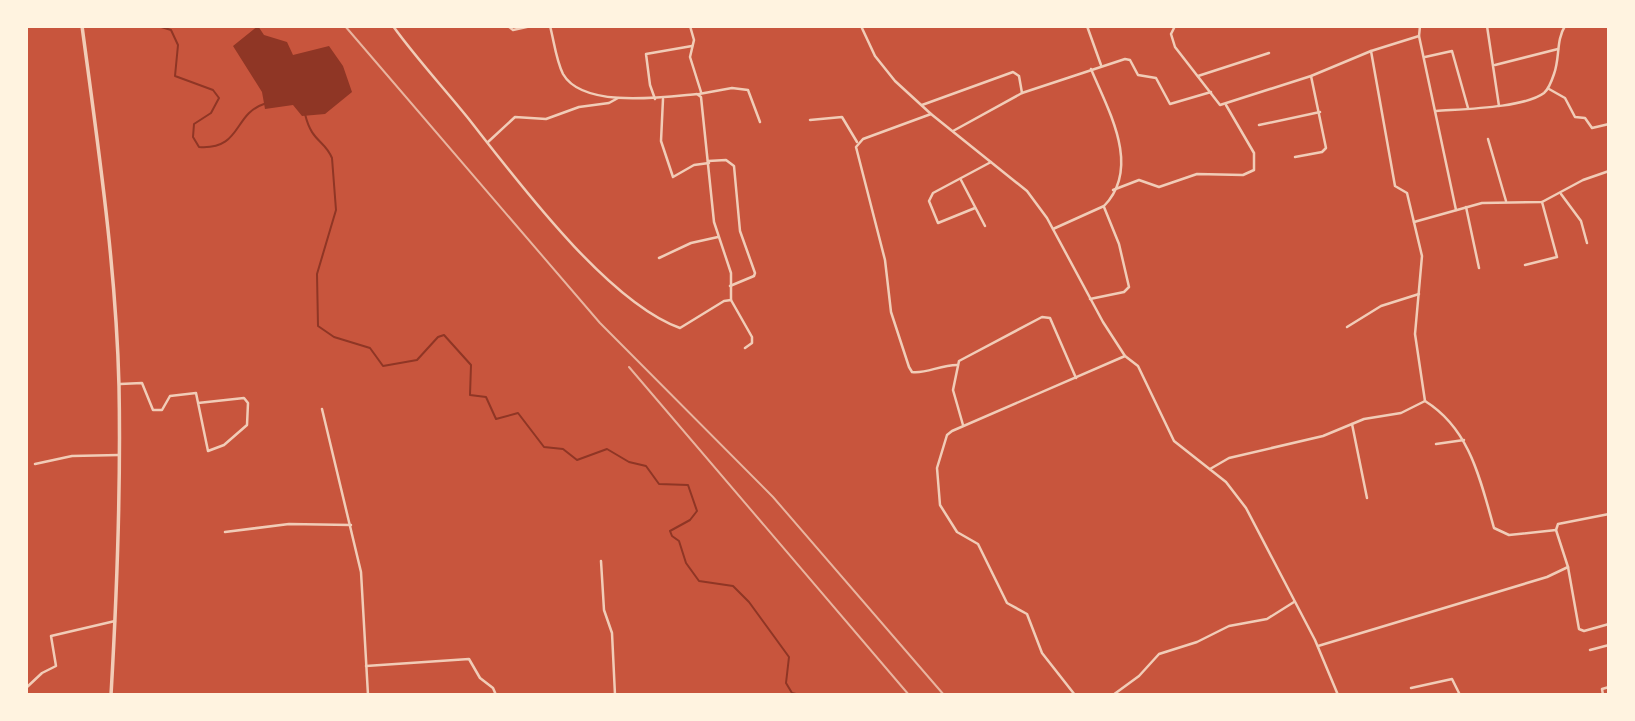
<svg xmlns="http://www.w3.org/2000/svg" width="1635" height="721" font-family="'Titillium Web',sans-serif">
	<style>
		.water { fill: #8f3625 }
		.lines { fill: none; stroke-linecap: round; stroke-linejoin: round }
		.stream { stroke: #8f3625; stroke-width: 2 }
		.minor { stroke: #f1ccb7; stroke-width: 2.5 }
		.tertiary { stroke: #f1ccb7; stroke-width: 3.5 }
		.rail { stroke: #e9b49f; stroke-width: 2 }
	</style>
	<rect width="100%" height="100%" fill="#c8553d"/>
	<path class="water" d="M258 26 264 35 287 42 293 55 329 46 343 66 352 92 325 114 302 116 293 105 265 109 262 92 233 46Z"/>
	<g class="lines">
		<g class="stream">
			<path d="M158 26 171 30 178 45 175 76 213 90 219 98 211 113 194 124 193 137 199 147C242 150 233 114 264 104"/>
			<path d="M305 114C312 143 324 139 332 158L336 210 317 274 318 326 334 337 370 348 383 366 417 360 438 337 444 335 471 365 470 395 486 397 496 419 518 413 544 447 563 449 577 460 607 449 629 462 646 466 659 484 688 485 697 511 690 520 670 531 672 536 679 541 686 563 699 581 733 586 749 602 789 657 786 683 792 693 800 695"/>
		</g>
		<g class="minor">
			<path d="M393 26C416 58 443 87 468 118 516 179 607 302 680 328L724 301 731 300 752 337V343L745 348"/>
			<path d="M508 26 513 30 531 26"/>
			<path d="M550 26C554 41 556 60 563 74 583 109 664 97 697 94L701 97 714 222 731 273V300"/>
			<path d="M690 26 694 40 690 57 701 92"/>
			<path d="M861 26 875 56 895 81 931 114 1027 191 1047 218 1103 322 1125 356 1138 366 1174 441 1226 482 1246 508 1315 640 1338 695"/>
			<path d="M1087 26 1101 65"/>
			<path d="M1175 26 1171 34 1175 47 1220 105 1311 76 1371 51"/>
			<path d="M1420 26 1419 36 1371 51 1395 186 1407 193 1422 256 1415 334 1425 401"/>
			<path d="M1487 26 1499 106"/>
			<path d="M1419 36 1456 210"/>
			<path d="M1425 57 1452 51 1468 108"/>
			<path d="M1495 65 1558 49"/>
			<path d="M1198 76 1269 53"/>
			<path d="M1549 89 1565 98 1575 117 1585 118 1592 128 1609 124"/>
			<path d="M699 94 732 88 748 90 760 122"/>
			<path d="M655 99 650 85 646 54 692 46"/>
			<path d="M663 99 661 141 673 177 694 165 709 163"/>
			<path d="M922 105 1013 72 1019 76 1022 93"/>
			<path d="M1436 111C1462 109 1524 108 1544 93 1549 89 1552 80 1554 74 1560 58 1556 40 1565 26"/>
			<path d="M931 114 863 139 856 147 885 260 891 312 909 367 912 372C926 374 940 365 957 365"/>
			<path d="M810 120 842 117 857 142"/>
			<path d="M1259 125 1320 112"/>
			<path d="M953 131 1022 93 1125 59 1130 60 1138 75 1156 78 1170 104 1211 92"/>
			<path d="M1488 139 1506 201"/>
			<path d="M488 142 515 117 546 119 579 107 609 103 618 98"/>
			<path d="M1295 157 1322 152 1326 148 1311 76"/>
			<path d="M708 161 726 160 734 166 740 231 755 273 754 276 730 286"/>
			<path d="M961 180 985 226"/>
			<path d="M1113 190 1139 180 1159 187 1197 174 1243 175 1254 170V153L1226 105"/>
			<path d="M1561 194 1581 221 1587 243"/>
			<path d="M1466 207 1479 268"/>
			<path d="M975 208 938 223 929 201 933 193 991 162"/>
			<path d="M1414 222 1482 203 1542 202 1583 180 1609 171"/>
			<path d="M1053 229 1104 206C1142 167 1108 110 1091 69"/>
			<path d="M659 258 691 243 718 237"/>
			<path d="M1525 265 1557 257 1542 202"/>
			<path d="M1090 299 1124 292 1129 287 1119 244 1104 207"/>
			<path d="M1347 327 1381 306 1419 294"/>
			<path d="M120 384 142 383 153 410H162L170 396 196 393 208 451 224 445 247 425 248 403 244 398 198 403"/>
			<path d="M322 409 361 572 368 695"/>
			<path d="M1352 424 1367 498"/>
			<path d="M963 425 953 390 959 361 1042 317 1050 318 1076 378"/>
			<path d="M1436 444 1464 440"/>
			<path d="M35 464 72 456 119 455"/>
			<path d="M1210 469 1229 458 1323 436 1364 419 1401 413 1425 401C1470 429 1480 479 1494 528L1509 535 1556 530"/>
			<path d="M1609 514 1558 524 1556 530 1568 567 1579 629 1584 631 1609 624"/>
			<path d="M225 532 289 524 351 525"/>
			<path d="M601 561 604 610 612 633 615 695"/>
			<path d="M1318 646 1547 577 1568 567"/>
			<path d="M1590 650 1609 645"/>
			<path d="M366 666 469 659 480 678 493 688 496 695"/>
			<path d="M26 688 42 673 56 666 51 636 115 621"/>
			<path d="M1411 688 1452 679 1460 695"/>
			<path d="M1075 695 1042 653 1027 614 1007 603 978 544 957 532 940 505 937 468 947 435 952 431 1125 356"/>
			<path d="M1113 695 1139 676 1159 654 1197 642 1229 626 1267 619 1294 602"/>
			<path d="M1603 695 1602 689 1609 687"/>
		</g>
		<path class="tertiary" d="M82 26C98 146 116 266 119 386 121 489 117 592 111 695"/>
		<g class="rail">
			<path d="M345 26 600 323 773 497 944 695"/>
			<path d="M629 367 909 695"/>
		</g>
	</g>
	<rect width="1635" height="721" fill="none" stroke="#fff3e0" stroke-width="56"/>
</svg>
